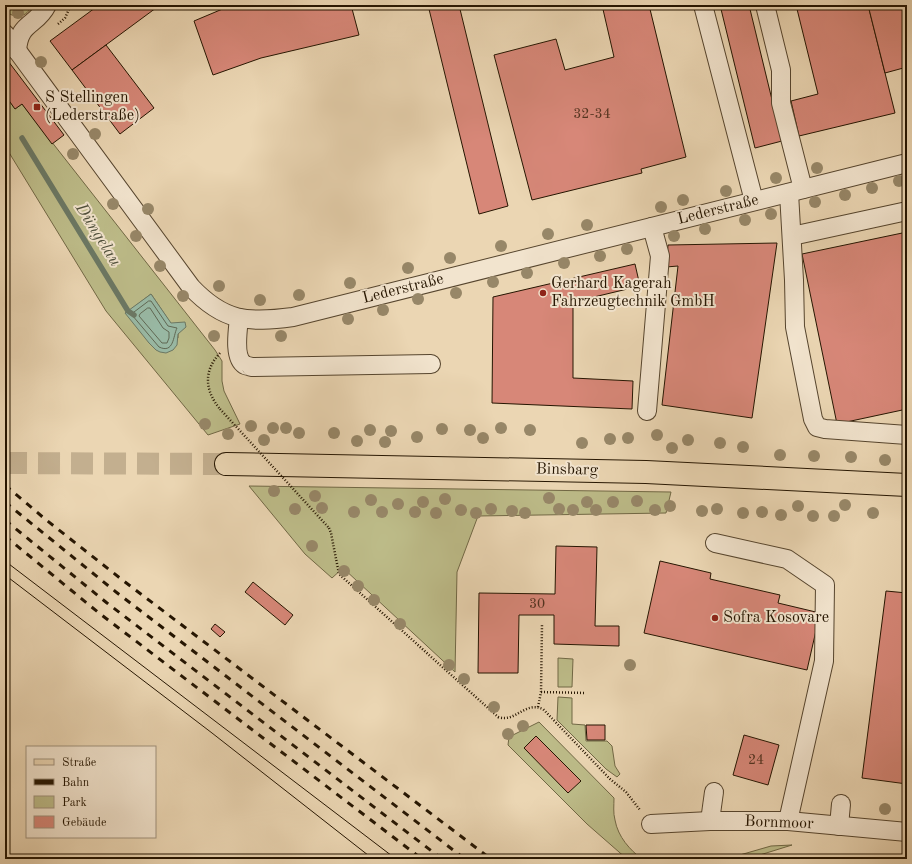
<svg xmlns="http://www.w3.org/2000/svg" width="912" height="864" font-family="'Old Standard TT',serif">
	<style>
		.green { fill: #bdbc89; stroke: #716845; fill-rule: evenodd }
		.water { fill: #99baa6; stroke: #6b7864 }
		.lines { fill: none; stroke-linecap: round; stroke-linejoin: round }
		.shore { stroke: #5f6854; stroke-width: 1 }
		.stream { stroke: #6b7864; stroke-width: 5.5 }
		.building { fill: #d78778; stroke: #251501 }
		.major-tunnel { stroke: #c3af8f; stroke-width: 22; stroke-dasharray: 22 11; stroke-linecap: butt }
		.minor-casing { stroke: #56452e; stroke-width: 20 }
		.major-casing { stroke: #251501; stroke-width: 24 }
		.path { stroke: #251501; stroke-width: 2.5; stroke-dasharray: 1 2; stroke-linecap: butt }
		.minor { stroke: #f2e4ce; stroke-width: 18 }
		.major { stroke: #ebd6b3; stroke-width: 22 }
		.tram { stroke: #251501; stroke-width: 1 }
		.rail { stroke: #251501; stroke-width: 3; stroke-dasharray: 7 7; stroke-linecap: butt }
		.path-bridge { stroke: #251501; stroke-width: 2.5; stroke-dasharray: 1 2; stroke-linecap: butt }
		.tree { fill: #978768 }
		.poi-dot { fill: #8f2418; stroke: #f2e4ce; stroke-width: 1.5 }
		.labels { text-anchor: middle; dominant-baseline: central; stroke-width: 4; stroke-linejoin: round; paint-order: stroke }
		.number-label { font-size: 14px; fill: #52321f }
		.poi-label { font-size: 16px; fill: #251501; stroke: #f2e4ce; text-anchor: start }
		.street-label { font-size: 16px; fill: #251501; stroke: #f2e4ce }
		.water-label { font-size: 17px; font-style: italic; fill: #4e4f3b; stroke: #f2e4ce }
	</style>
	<rect width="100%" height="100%" fill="#ebd6b3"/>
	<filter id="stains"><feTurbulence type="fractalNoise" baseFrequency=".005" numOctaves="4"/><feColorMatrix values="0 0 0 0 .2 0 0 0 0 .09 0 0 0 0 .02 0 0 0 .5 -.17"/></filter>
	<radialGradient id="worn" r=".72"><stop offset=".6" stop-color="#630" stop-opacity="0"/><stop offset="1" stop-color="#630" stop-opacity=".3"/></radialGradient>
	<g class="green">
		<path d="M5 5H32C27 18 15 19 5 11Z"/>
		<path d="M5 95 15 109 22 104 215 350 222 361V381L224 391 240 424 208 435 106 311 5 146ZM151 294 178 334V338L126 313Z"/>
		<path d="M249 486 671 492 666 513 478 516 457 572 455 672 343 568 332 578 305 554Z"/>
		<path d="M558 658 573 659 572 687H558Z"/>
		<path d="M558 697 572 698V724L585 725 586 741H607L612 746 615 766 620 774 617 777 606 769 557 720Z"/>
		<path d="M539 722 614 798C614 805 613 813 615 820 618 837 630 850 642 859H627L587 824 508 745 509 737Z"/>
		<path d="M792 845 747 859H726L771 846Z"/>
	</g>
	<path class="water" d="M151 294 171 323 185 322 186 327 178 334 177 345 173 350 166 353 160 352 156 350 149 343 125 313Z"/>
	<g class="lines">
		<g class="shore">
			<path d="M149 301H151L168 326 177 328C173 336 174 354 159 347L132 315 133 313Z"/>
			<path d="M148 308H150L163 328 169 332V338L167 343H162L139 316 140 314Z"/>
		</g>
		<path class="stream" d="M22 138 128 311 134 315"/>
	</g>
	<g class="building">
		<path d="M99 5H160L72 70 50 41Z"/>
		<path d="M232 5H351L359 35 261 58 213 75 194 21Z"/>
		<path d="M428 5H459L508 206 479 214Z"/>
		<path d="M602 5H649L686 157 641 169 642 173 532 200 494 55 556 39 565 70 614 57Z"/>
		<path d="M720 5H749L782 141 755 148Z"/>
		<path d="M796 5H868L895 113 799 136 791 101 818 94Z"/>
		<path d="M868 5H907V67L885 73Z"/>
		<path d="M106 45 154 108 120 134 72 70Z"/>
		<path d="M5 57 64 135 52 144 22 104 15 109 5 95Z"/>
		<path d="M907 232V409L837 424 802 254Z"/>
		<path d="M777 243 752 418 662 405 678 266 666 267 668 245Z"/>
		<path d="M635 264 640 286 573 302V378L633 381 632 409 492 403 493 297Z"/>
		<path d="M556 546 597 547 595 626H619V646L554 644V615H519L518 673H478L479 593 555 594Z"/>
		<path d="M660 561 711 573 710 579 780 595 778 603 820 613 807 670 644 633Z"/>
		<path d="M253 582 293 615 285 625 245 592Z"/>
		<path d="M886 591 907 593V784L862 778Z"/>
		<path d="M215 624 225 632 220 637 211 629Z"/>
		<path d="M586 725H605V740H587Z"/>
		<path d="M744 735 779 745 768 785 733 775Z"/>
		<path d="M536 736 581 781 568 793 524 748Z"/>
	</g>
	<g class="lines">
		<path class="major-tunnel" d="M5 463 226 464"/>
		<defs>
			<g id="minor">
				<path d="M703 5 754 201"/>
				<path d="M765 5 781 70V103L803 189"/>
				<path d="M5 34 191 287C224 322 248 323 293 317L907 163"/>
				<path d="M17 51C19 21 36 27 47 5"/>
				<path d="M789 193 794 280 795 327 813 419 817 427 825 429 907 435"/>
				<path d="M792 236 907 211"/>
				<path d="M239 318C238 329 233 358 245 365 245 366 251 366 251 367L431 364"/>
				<path d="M647 411 660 256 652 227"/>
				<path d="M715 543 787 559 825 585 824 661 788 821"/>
				<path d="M710 821 714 792"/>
				<path d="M651 824 710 821H788L907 832"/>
				<path d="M839 826 841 804"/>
			</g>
			<path id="major" d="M226 464 646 472 907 485"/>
		</defs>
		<use href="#minor" class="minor-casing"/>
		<use href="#major" class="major-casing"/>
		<g class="path">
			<path d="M58 24 65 18 71 5"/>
			<path d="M220 353C203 371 205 391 220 409"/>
			<path d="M329 528 331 533 339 574 498 717C516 723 524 701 543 709L610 779 626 792 640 810"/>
			<path d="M541 692 586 693"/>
			<path d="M538 707 541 692 542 624"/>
		</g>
		<use href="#minor" class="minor"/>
		<use href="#major" class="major"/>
		<g class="tram">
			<path d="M5 561 396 859"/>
			<path d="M5 575 212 733 373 859"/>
		</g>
		<g class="rail">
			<path d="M5 485 45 519 125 582 491 859"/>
			<path d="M5 502 116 592 465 859"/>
			<path d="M5 520 107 603 442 859"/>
			<path d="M5 536 99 613 422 859"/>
		</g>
		<path class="path-bridge" d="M220 409 329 528"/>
	</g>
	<g class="tree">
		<circle cx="18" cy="13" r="6"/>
		<circle cx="41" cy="62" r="6"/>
		<circle cx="95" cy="134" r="6"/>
		<circle cx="73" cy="154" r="6"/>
		<circle cx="817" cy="168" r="6"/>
		<circle cx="776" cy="178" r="6"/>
		<circle cx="899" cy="181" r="6"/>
		<circle cx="872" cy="188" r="6"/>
		<circle cx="726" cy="191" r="6"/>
		<circle cx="845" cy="195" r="6"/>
		<circle cx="683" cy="200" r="6"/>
		<circle cx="815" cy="202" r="6"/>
		<circle cx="113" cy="204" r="6"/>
		<circle cx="661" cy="207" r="6"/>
		<circle cx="148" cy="209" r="6"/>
		<circle cx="771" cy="214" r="6"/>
		<circle cx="745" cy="220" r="6"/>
		<circle cx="587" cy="225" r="6"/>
		<circle cx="705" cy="229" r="6"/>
		<circle cx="548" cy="234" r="6"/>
		<circle cx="136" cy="236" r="6"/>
		<circle cx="674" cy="236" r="6"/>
		<circle cx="501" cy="246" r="6"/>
		<circle cx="627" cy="249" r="6"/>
		<circle cx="600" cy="256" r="6"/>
		<circle cx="450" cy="258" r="6"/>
		<circle cx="564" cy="263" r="6"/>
		<circle cx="160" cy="266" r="6"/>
		<circle cx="408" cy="268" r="6"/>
		<circle cx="527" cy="273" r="6"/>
		<circle cx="493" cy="282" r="6"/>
		<circle cx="350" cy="283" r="6"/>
		<circle cx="219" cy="286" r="6"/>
		<circle cx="456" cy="293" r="6"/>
		<circle cx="299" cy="295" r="6"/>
		<circle cx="183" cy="296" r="6"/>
		<circle cx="418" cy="299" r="6"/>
		<circle cx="260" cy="300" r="6"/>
		<circle cx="383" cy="310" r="6"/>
		<circle cx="348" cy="319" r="6"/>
		<circle cx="214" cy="336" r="6"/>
		<circle cx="281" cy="336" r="6"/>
		<circle cx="205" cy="424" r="6"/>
		<circle cx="251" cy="426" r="6"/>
		<circle cx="273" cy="428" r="6"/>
		<circle cx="286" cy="428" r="6"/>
		<circle cx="501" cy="428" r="6"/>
		<circle cx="442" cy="429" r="6"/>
		<circle cx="370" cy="430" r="6"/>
		<circle cx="470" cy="430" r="6"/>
		<circle cx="530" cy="430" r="6"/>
		<circle cx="391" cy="431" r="6"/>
		<circle cx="299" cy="433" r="6"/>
		<circle cx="334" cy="433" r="6"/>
		<circle cx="228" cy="434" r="6"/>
		<circle cx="657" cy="435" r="6"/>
		<circle cx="417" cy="437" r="6"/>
		<circle cx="483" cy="438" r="6"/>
		<circle cx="628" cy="438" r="6"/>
		<circle cx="610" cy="439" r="6"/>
		<circle cx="264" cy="440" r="6"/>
		<circle cx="688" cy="440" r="6"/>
		<circle cx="357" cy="441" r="6"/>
		<circle cx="385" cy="442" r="6"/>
		<circle cx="582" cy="443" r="6"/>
		<circle cx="720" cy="443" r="6"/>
		<circle cx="743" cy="447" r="6"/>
		<circle cx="672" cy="448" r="6"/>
		<circle cx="780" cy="455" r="6"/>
		<circle cx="814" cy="456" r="6"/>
		<circle cx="851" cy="457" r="6"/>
		<circle cx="885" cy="460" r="6"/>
		<circle cx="274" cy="491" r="6"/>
		<circle cx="315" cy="496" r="6"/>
		<circle cx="549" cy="498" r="6"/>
		<circle cx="445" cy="499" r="6"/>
		<circle cx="371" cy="500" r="6"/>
		<circle cx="637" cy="501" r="6"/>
		<circle cx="423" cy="502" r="6"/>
		<circle cx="587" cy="502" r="6"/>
		<circle cx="613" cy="502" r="6"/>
		<circle cx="398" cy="504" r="6"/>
		<circle cx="845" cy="505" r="6"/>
		<circle cx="670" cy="506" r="6"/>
		<circle cx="798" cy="506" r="6"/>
		<circle cx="322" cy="508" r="6"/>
		<circle cx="295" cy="509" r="6"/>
		<circle cx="491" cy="509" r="6"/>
		<circle cx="559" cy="509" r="6"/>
		<circle cx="717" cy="509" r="6"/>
		<circle cx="461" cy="510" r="6"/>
		<circle cx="573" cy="510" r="6"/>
		<circle cx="596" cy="510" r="6"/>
		<circle cx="655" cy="510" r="6"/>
		<circle cx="512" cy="511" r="6"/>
		<circle cx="702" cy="511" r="6"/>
		<circle cx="354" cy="512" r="6"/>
		<circle cx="382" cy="512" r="6"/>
		<circle cx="415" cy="512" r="6"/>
		<circle cx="762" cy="512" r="6"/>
		<circle cx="436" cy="513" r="6"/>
		<circle cx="476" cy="513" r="6"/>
		<circle cx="525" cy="513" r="6"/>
		<circle cx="743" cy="513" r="6"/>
		<circle cx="873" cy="513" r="6"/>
		<circle cx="781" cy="515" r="6"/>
		<circle cx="813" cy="516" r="6"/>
		<circle cx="834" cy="516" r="6"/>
		<circle cx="312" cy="546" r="6"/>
		<circle cx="344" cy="571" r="6"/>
		<circle cx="358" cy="586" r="6"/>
		<circle cx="374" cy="600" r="6"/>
		<circle cx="400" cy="624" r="6"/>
		<circle cx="449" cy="665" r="6"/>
		<circle cx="630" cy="665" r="6"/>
		<circle cx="464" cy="679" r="6"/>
		<circle cx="494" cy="707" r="6"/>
		<circle cx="523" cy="726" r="6"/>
		<circle cx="508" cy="734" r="6"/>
		<circle cx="885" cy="809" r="6"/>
	</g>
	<g class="poi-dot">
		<rect x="33" y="103" width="8" height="8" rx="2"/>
		<circle cx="543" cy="293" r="4"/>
		<circle cx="715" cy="618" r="4"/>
	</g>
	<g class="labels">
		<g class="number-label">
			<text x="592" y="114">32-34</text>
			<text x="537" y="604">30</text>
			<text x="756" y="760">24</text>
		</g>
		<g class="poi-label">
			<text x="45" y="98">S Stellingen<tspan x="45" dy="18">(Lederstraße)</tspan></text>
			<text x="551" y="284">Gerhard Kagerah<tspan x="551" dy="18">Fahrzeugtechnik GmbH</tspan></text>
			<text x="723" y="618">Sofra Kosovare</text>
		</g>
		<g class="street-label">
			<text transform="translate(718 210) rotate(-14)">Lederstraße</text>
			<text transform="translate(403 289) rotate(-14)">Lederstraße</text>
			<text transform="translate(567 470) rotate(1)">Binsbarg</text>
			<text transform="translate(779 823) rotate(2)">Bornmoor</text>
		</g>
		<g class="water-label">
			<text transform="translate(98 235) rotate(58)">Düngelau</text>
		</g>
	</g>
	<rect width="912" height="864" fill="none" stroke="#ebd6b3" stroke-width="20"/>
	<rect x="6" y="6" width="900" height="852" fill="none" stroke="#251501" stroke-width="2"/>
	<rect x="10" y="10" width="892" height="844" fill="none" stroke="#251501"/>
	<rect x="26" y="746" width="130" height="92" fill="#f2e4ce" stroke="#a0917c"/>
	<rect x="34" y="759" width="20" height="6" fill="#ebd6b3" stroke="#a0917c"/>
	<text x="62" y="766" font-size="12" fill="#251501">Straße</text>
	<rect x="34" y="779" width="20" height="6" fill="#251501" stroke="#a0917c"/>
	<text x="62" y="786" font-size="12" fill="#251501">Bahn</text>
	<rect x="34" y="796" width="20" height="12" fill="#bdbc89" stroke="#a0917c"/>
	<text x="62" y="806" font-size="12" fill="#251501">Park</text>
	<rect x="34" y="816" width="20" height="12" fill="#d78778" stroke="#a0917c"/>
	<text x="62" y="826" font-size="12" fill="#251501">Gebäude</text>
	<rect width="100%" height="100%" filter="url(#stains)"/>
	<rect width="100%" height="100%" fill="url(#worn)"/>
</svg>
